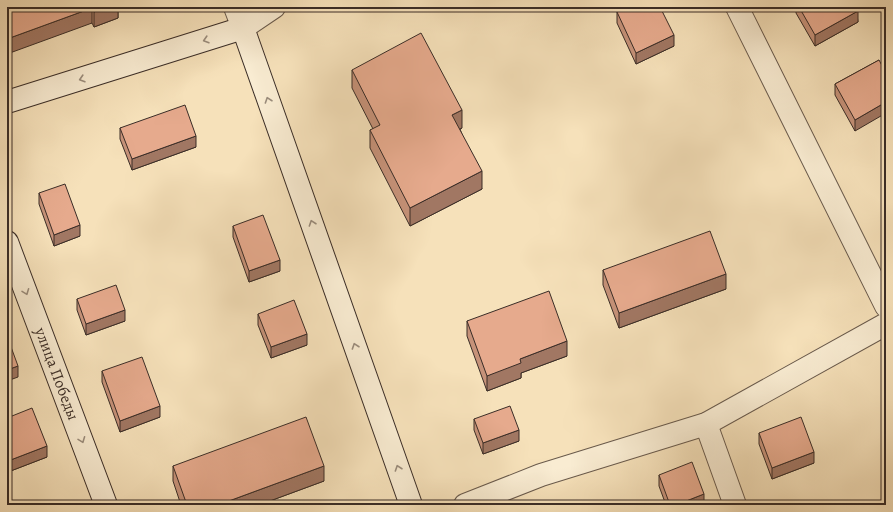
<svg xmlns="http://www.w3.org/2000/svg" width="893" height="512" font-family="Alegreya,serif">
	<style>
		.lines { fill: none; stroke-linecap: round; stroke-linejoin: round }
		.street-casing { stroke: #695a4c; stroke-width: 24 }
		.secondary-casing { stroke: #3a2d27; stroke-width: 24 }
		.street { stroke: #f9ecd2; stroke-width: 22 }
		.secondary { stroke: #f9ecd2; stroke-width: 22 }
		.wall { fill: #c69279; stroke: #3a2d27 }
		.shaded-wall { fill: #a17763; stroke: #3a2d27 }
		.building { fill: #e6aa8d; stroke: #3a2d27 }
		.oneway { stroke: #9a8c7c }
		.labels { text-anchor: middle; dominant-baseline: central; stroke-width: 4; stroke-linejoin: round; paint-order: stroke }
		.street-label { font-size: 16px; fill: #3a2d27; stroke: #f9ecd2 }
	</style>
	<rect width="100%" height="100%" fill="#f6e1ba"/>
	<filter id="stains"><feTurbulence type="fractalNoise" baseFrequency=".005" numOctaves="4"/><feColorMatrix values="0 0 0 0 .2 0 0 0 0 .09 0 0 0 0 .02 0 0 0 .5 -.17"/></filter>
	<radialGradient id="worn" r=".72"><stop offset=".6" stop-color="#630" stop-opacity="0"/><stop offset="1" stop-color="#630" stop-opacity=".3"/></radialGradient>
	<g class="lines">
		<defs>
			<g id="street">
				<path d="M235 7 243 28 274 7"/>
				<path d="M737 7 886 306"/>
				<path d="M706 424 735 505"/>
				<path d="M465 505 541 475 706 424 886 324"/>
			</g>
			<g id="secondary">
				<path d="M7 102 243 28 411 505"/>
				<path id="s1" d="M7 242 106 505"/>
			</g>
		</defs>
		<use href="#street" class="street-casing"/>
		<use href="#secondary" class="secondary-casing"/>
		<use href="#street" class="street"/>
		<use href="#secondary" class="secondary"/>
	</g>
	<g class="wall">
		<path d="M7 7H118V18L94 27 92 23Z"/>
		<path d="M796 7H856L858 22 815 46 796 13Z"/>
		<path d="M617 12 674 46 636 64 617 23Z"/>
		<path d="M879 60 855 131 835 95V84Z"/>
		<path d="M352 70 462 128 460 129 482 189 410 226 370 148V130L373 129 352 88Z"/>
		<path d="M120 128 196 147 132 170 120 139Z"/>
		<path d="M39 193 80 236 54 246 39 204Z"/>
		<path d="M233 226 280 271 249 282 233 237Z"/>
		<path d="M603 270 726 289 619 328 603 285Z"/>
		<path d="M77 299 125 321 86 335 77 310Z"/>
		<path d="M258 314 307 345 271 358 258 325Z"/>
		<path d="M467 321 567 356 521 373V378L487 391 467 336Z"/>
		<path d="M102 371 160 417 120 432 102 382Z"/>
		<path d="M7 418 47 457 8 472 7 469Z"/>
		<path d="M474 419 519 441 483 454 474 430Z"/>
		<path d="M759 433 814 463 772 479 759 444Z"/>
		<path d="M173 466 324 481 259 505H181L173 481Z"/>
		<path d="M659 475 704 505H666L659 486Z"/>
	</g>
	<g class="shaded-wall">
		<path d="M108 7H118V18L94 27V12Z"/>
		<path d="M92 8V23L7 54V39Z"/>
		<path d="M858 11V22L815 46V35Z"/>
		<path d="M674 35V46L636 64V53Z"/>
		<path d="M886 102V113L855 131V120Z"/>
		<path d="M462 110V128L452 133V115Z"/>
		<path d="M196 136V147L132 170V159Z"/>
		<path d="M482 171V189L410 226V208Z"/>
		<path d="M80 225V236L54 246V235Z"/>
		<path d="M280 260V271L249 282V271Z"/>
		<path d="M726 274V289L619 328V313Z"/>
		<path d="M125 310V321L86 335V324Z"/>
		<path d="M307 334V345L271 358V347Z"/>
		<path d="M567 341V356L521 373V378L487 391V376L520 359Z"/>
		<path d="M18 366V377L7 381V370Z"/>
		<path d="M160 406V417L120 432V421Z"/>
		<path d="M519 430V441L483 454V443Z"/>
		<path d="M47 446V457L8 472V461Z"/>
		<path d="M814 452V463L772 479V468Z"/>
		<path d="M324 466V481L259 505H218Z"/>
		<path d="M704 494V505H676Z"/>
	</g>
	<g class="building">
		<path d="M7 7H108L94 12 92 8 7 39Z"/>
		<path d="M628 7H660L674 35 636 53 617 12Z"/>
		<path d="M799 7H856L858 11 815 35Z"/>
		<path d="M421 33 462 110 452 115 482 171 410 208 370 130 380 125 352 70Z"/>
		<path d="M879 60 886 73V102L855 120 835 84Z"/>
		<path d="M185 105 196 136 132 159 120 128Z"/>
		<path d="M65 184 80 225 54 235 39 193Z"/>
		<path d="M263 215 280 260 249 271 233 226Z"/>
		<path d="M710 231 726 274 619 313 603 270Z"/>
		<path d="M116 285 125 310 86 324 77 299Z"/>
		<path d="M549 291 567 341 520 359 521 363 487 376 467 321Z"/>
		<path d="M294 300 307 334 271 347 258 314Z"/>
		<path d="M7 336 18 366 7 370Z"/>
		<path d="M142 357 160 406 120 421 102 371Z"/>
		<path d="M510 406 519 430 483 443 474 419Z"/>
		<path d="M32 408 47 446 8 461 7 458V418Z"/>
		<path d="M306 417 324 466 218 505H187L173 466Z"/>
		<path d="M801 417 814 452 772 468 759 433Z"/>
		<path d="M692 462 704 494 676 505H670L659 475Z"/>
	</g>
	<defs><path id="oneway-chevron" d="M-2-3.5L2.5 0L-2 3.5" fill="none" stroke-width="1.6" stroke-linecap="round" stroke-linejoin="round"/></defs>
	<g class="oneway">
		<use href="#oneway-chevron" transform="translate(206 40) rotate(163)"/>
		<use href="#oneway-chevron" transform="translate(82 79) rotate(163)"/>
		<use href="#oneway-chevron" transform="translate(268 100) rotate(-109)"/>
		<use href="#oneway-chevron" transform="translate(312 223) rotate(-109)"/>
		<use href="#oneway-chevron" transform="translate(26 292) rotate(69)"/>
		<use href="#oneway-chevron" transform="translate(355 346) rotate(-109)"/>
		<use href="#oneway-chevron" transform="translate(82 440) rotate(69)"/>
		<use href="#oneway-chevron" transform="translate(398 468) rotate(-109)"/>
	</g>
	<g class="labels">
		<g class="street-label">
			<text stroke="none"><textPath href="#s1" startOffset="141">улица Победы</textPath></text>
		</g>
	</g>
	<rect width="893" height="512" fill="none" stroke="#f6e1ba" stroke-width="24"/>
	<rect x="8" y="8" width="877" height="496" fill="none" stroke="#3a2d27" stroke-width="2"/>
	<rect x="12" y="12" width="869" height="488" fill="none" stroke="#3a2d27"/>
	<rect width="100%" height="100%" filter="url(#stains)"/>
	<rect width="100%" height="100%" fill="url(#worn)"/>
</svg>
